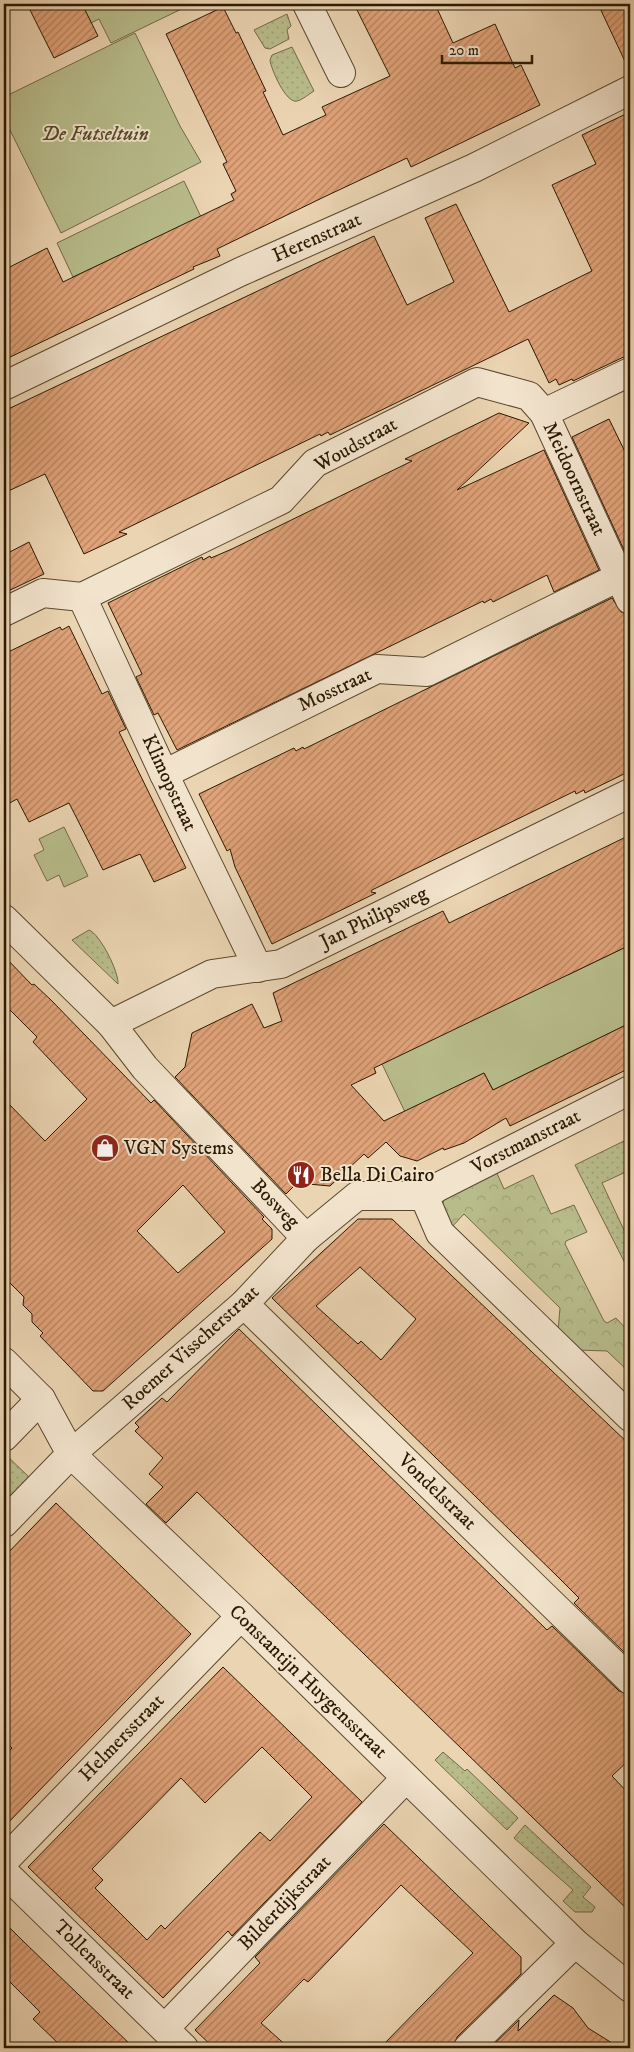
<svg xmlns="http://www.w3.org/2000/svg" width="634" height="2052" font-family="'IM FELL DW Pica',serif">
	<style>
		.grass { fill: url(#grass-dots); stroke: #716a46 }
		.forest { fill: url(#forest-crowns); stroke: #716a46 }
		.green { fill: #b8bc8b; stroke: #716a46 }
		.building { fill: url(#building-hatch); stroke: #2a1901; fill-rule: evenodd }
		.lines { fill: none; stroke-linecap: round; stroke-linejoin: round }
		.minor-casing { stroke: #5a482d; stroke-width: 30 }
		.minor { stroke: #f2e3cd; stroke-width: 28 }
		.labels { text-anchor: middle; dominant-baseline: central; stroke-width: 4; stroke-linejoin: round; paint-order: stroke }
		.park-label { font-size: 20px; font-style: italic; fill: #554a2a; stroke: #f2e3cd }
		.street-label { font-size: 20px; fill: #2a1901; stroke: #f2e3cd }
		.poi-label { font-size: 20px; fill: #2a1901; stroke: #f2e3cd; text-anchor: start }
	</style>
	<defs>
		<pattern id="grass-dots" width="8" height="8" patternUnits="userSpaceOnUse" patternTransform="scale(1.25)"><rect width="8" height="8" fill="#b8bc8b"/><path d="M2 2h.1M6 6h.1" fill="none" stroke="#9ea176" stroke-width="1.8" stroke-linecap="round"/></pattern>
		<pattern id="forest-crowns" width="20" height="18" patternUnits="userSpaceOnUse" patternTransform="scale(1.25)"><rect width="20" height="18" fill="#b8bc8b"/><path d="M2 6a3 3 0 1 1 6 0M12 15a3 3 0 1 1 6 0" fill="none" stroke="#9ea176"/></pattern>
		<pattern id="building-hatch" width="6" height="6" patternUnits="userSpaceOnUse" patternTransform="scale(1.25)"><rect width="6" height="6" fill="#e0a278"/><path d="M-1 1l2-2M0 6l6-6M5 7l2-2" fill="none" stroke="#b68360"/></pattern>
	</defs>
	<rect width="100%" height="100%" fill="#ebd4b2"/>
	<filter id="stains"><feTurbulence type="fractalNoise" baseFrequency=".004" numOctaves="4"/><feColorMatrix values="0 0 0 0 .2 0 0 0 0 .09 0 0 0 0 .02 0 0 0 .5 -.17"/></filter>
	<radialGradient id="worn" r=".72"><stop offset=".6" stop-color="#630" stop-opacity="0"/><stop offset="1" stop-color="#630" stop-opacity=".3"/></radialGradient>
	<g class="grass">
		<path d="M287 14 291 26 287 30 289 39 270 49 265 48 254 30Z"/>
		<path d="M292 47 314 91C309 94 302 100 297 101 286 104 271 69 270 60L272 55Z"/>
		<path d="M89 930C100 934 119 972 118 984L72 940Z"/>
		<path d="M628 1139 630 1143V1170L602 1183 630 1243V1253L626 1256 630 1264 628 1269 575 1165Z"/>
		<path d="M4 1453 31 1479 4 1508V1493L8 1488 10 1479 4 1473Z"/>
		<path d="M443 1752 465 1771 467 1769 518 1818 507 1830 435 1760Z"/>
		<path d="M525 1825 591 1887 583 1897 595 1907 592 1912H575L563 1901 573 1890 514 1838Z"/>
	</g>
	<path class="forest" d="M495 1169 504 1189 533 1175 551 1214 574 1205 587 1232 566 1241 565 1244 604 1321 607 1323 616 1318 630 1333V1373L607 1351 577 1350 558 1331 560 1308 464 1214 450 1229 442 1206 445 1197Z"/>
	<g class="green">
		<path d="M82 4H192L111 43 99 19 91 23Z"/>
		<path d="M135 33 180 126 201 162 61 233 4 118V97Z"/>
		<path d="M184 181 201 217 73 277 57 243Z"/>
		<path d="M64 827 88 876 64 887 59 875 47 881 34 855 44 850 39 839Z"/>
		<path d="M630 945V1023L493 1090 484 1073 405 1112 382 1064 563 965 568 975Z"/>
	</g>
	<g class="building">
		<path d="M27 4H82L98 36 54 58Z"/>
		<path d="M354 4H435L453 43 495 24 515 68 521 65 540 105 411 167 407 158 324 197 217 249 220 256 193 267 194 269 4 360V270L47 248 63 282 234 200 231 194 236 191 223 164 227 162 166 34 223 7 236 33 238 32 266 91 263 92 283 135 326 115 322 107 390 76Z"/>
		<path d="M598 4H630V72Z"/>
		<path d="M630 112V354L573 381 572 379 559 385 556 379 549 383 528 339 330 435 328 432 321 436 320 434 119 532 127 534 84 554 45 474 4 493V411L374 236 407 305 454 282 425 218 456 204 509 312 592 271 552 185 596 164 582 135Z"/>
		<path d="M499 413 529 423 457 490 544 450 599 570 554 592 547 575 493 602 491 599 484 603 483 601 177 750 158 713 154 715 136 677 142 674 108 603 202 557 203 560 210 556 211 558 232 549 412 461 405 459Z"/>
		<path d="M609 419 630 462V563L572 437Z"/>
		<path d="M29 542 44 574 4 593V555Z"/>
		<path d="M612 598 621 612 630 615V771L585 793 584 790 576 794 575 791 372 890 371 892 376 893 272 944 235 867 230 849 227 851 199 794 294 748 296 751 303 747 304 749Z"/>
		<path d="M69 626 102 694 108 691 126 729 119 732 186 868 154 882 140 854 103 870 69 803 29 822 17 799 4 806V654L60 627 62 630Z"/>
		<path d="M630 835V945L374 1068 376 1073 351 1085 384 1121 484 1073 493 1090 630 1023V1068L510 1126 506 1118 464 1143 444 1150 443 1148 417 1161 400 1156 386 1142 368 1158 364 1154 330 1186 297 1183 286 1194 175 1077 185 1067 192 1033 252 1004 264 1028 282 1021 273 993 443 911 449 923Z"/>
		<path d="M4 956 32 985 34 984 52 1001 151 1103 154 1100 264 1217 262 1219 272 1229V1239L103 1391H93L40 1336 43 1333 32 1322V1314L23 1305 24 1297 4 1277V1099L45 1141 87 1099 33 1042 37 1037 4 1004ZM183 1185 225 1232 178 1273 137 1231Z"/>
		<path d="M358 1219H392L630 1445V1658L574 1603 579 1598 557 1576 272 1298ZM360 1267 416 1319 381 1360 361 1341 358 1344 316 1306Z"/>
		<path d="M239 1329 547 1630 552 1626 619 1691 630 1695V1759L612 1776 630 1795V1912L197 1492 166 1523 146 1504 163 1487 149 1474 163 1458 135 1431 139 1427 135 1423 162 1398 167 1402Z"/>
		<path d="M56 1503 191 1634 4 1827V1756L12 1748 4 1740V1557Z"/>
		<path d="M223 1667 362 1802 232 1936 228 1931 163 1998 28 1867ZM262 1747 312 1797 270 1841 260 1832 165 1929 161 1925 147 1940 95 1888 103 1880 92 1869 181 1778 205 1803Z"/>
		<path d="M384 1824 521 1957V1974L457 2037 453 2048H380L473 1953 401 1885 308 1982 304 1979 261 2023 289 2048H214L195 2030 260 1963 255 1957Z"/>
		<path d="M4 1922 23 1941 134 2048H63L33 2019 40 2012 4 1976Z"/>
		<path d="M554 1995 573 2008 588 2028 620 2048H490L519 2020 518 2031Z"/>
	</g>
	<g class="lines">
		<defs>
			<g id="minor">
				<path d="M307 4 341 73"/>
				<path d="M4 386 240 272 474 168 630 90"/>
				<path d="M544 413 630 600"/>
				<path d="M82 597 164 774 258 968"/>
				<path d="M4 612 43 593 82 597 281 500 315 463 477 382 529 396 544 413 630 372"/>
				<path d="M164 774 377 669 427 672 619 577"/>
				<path d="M4 919 111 1024 145 1068 306 1238 357 1196H424"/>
				<path d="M111 1024 212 974 281 964 630 793"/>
				<path d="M424 1196 440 1233 630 1417"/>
				<path d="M424 1196 438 1187 630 1090"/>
				<path d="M244 1304 630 1680"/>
				<path d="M4 1362 41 1399 71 1454 241 1616 575 1943 630 1988"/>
				<path d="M4 1437 41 1399"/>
				<path d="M4 1523 71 1454 244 1304 306 1238"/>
				<path d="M4 1861 241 1616"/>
				<path d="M4 1872 184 2048"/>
				<path d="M165 2028 406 1778"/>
				<path d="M468 2048 575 1943"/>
			</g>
		</defs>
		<use href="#minor" class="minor-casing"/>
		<use href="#minor" class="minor"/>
	</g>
	<defs>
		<symbol id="shop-disc" viewBox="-11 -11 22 22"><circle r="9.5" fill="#8f2418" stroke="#f2e3cd"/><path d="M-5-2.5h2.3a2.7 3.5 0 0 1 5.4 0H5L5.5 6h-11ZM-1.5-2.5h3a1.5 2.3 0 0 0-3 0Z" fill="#fff"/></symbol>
		<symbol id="restaurant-disc" viewBox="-11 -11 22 22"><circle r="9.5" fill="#8f2418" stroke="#f2e3cd"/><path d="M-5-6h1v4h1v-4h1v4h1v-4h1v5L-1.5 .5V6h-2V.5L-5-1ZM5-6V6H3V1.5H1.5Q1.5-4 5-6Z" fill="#fff"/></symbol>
	</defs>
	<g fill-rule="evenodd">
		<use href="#shop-disc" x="89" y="1132" width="32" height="32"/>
		<use href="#restaurant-disc" x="285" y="1159" width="32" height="32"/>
	</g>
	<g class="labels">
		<g class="park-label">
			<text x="95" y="134">De Futseltuin</text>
		</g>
		<g class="street-label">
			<text transform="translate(317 238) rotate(-24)">Herenstraat</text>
			<text transform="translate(356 445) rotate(-29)">Woudstraat</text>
			<text transform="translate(574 479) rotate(65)">Meidoornstraat</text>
			<text transform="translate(335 690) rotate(-25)">Mosstraat</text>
			<text transform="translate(169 783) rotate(65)">Klimopstraat</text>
			<text transform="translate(374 918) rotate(-26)">Jan Philipsweg</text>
			<text transform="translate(526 1142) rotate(-27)">Vorstmanstraat</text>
			<text transform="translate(275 1204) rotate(46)">Bosweg</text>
			<text transform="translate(191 1348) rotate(-42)">Roemer Visscherstraat</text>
			<text transform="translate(437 1492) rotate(44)">Vondelstraat</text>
			<text transform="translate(308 1682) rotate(44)">Constantijn Huygensstraat</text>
			<text transform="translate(122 1738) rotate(-46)">Helmersstraat</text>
			<text transform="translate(285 1903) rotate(-46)">Bilderdijkstraat</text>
			<text transform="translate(94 1960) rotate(44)">Tollensstraat</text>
		</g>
		<g class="poi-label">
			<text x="124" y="1148">VGN Systems</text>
			<text x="320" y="1175">Bella Di Cairo</text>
		</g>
	</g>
	<rect width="634" height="2052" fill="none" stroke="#ebd4b2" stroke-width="20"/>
	<rect x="5" y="5" width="624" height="2042" fill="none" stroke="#2a1901" stroke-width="2.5"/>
	<rect x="10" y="10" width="614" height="2032" fill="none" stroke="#2a1901"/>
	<path d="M442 55v8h90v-8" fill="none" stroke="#2a1901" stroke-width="2.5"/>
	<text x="449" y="55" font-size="15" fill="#2a1901" stroke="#f2e3cd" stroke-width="4" paint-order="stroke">20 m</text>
	<rect width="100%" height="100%" filter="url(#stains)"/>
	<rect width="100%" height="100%" fill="url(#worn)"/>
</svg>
